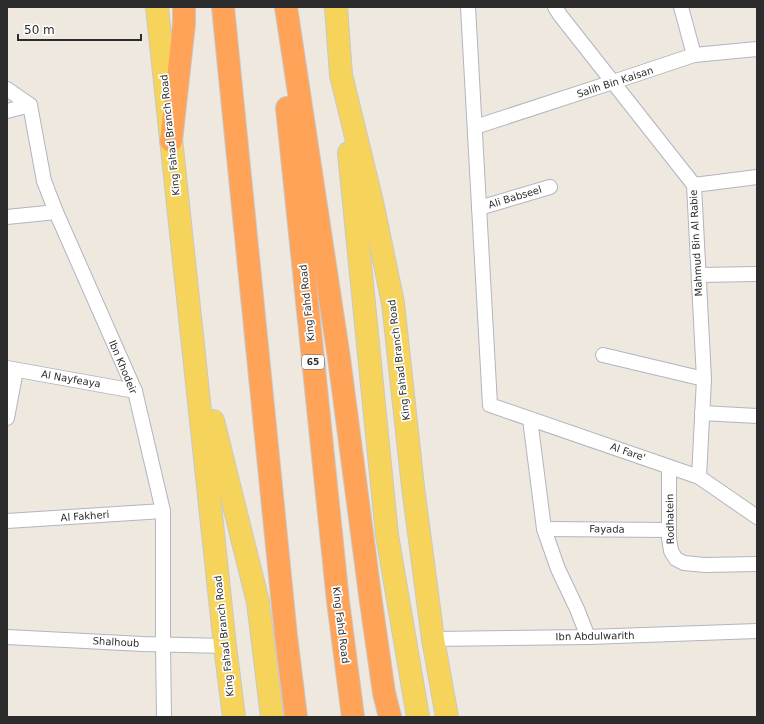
<svg xmlns="http://www.w3.org/2000/svg" width="764" height="724" font-family="'DejaVu Sans',sans-serif">
	<style>
		.lines { fill: none; stroke-linecap: round; stroke-linejoin: round }
		.street-casing { stroke: #b2b5c0; stroke-width: 16 }
		.primary-casing { stroke: #c8c8c8; stroke-width: 24 }
		.highway-casing { stroke: #c8c8c8; stroke-width: 24 }
		.street { stroke: #fff; stroke-width: 14 }
		.primary { stroke: #f6d45b; stroke-width: 22 }
		.highway { stroke: #ffa359; stroke-width: 22 }
		.labels { text-anchor: middle; dominant-baseline: central; stroke-width: 3.5; stroke-linejoin: round; paint-order: stroke }
		.shield { fill: #fff; stroke: #6b6b6b; stroke-width: 1 }
		.shield-label { font-size: 9px; font-weight: bold; fill: #2c2c2c }
		.street-label { font-size: 10px; fill: #2c2c2c; stroke: #fff }
	</style>
	<rect width="100%" height="100%" fill="#eee8de"/>
	<g class="lines">
		<defs>
			<g id="street">
				<path d="M468 7 490 405 699 477 757 517"/>
				<path d="M555 7 560 15 694 185 704 379 699 477"/>
				<path d="M681 7 694 55"/>
				<path d="M7 89 30 105 44 181 56 212 135 391 163 511V644L164 717"/>
				<path d="M7 111 30 105"/>
				<path d="M475 127 613 82 694 55 757 49"/>
				<path d="M694 185 757 177"/>
				<path d="M479 208 550 187"/>
				<path d="M7 217 56 212"/>
				<path d="M699 275 757 274"/>
				<path d="M603 355 704 379"/>
				<path d="M7 368 135 391"/>
				<path d="M702 413 757 416"/>
				<path d="M7 418 16 370"/>
				<path d="M530 419 544 529 558 569 577 609 588 637"/>
				<path d="M669 467V538L671 551 676 559 684 563 705 565 757 564"/>
				<path d="M7 521 163 511"/>
				<path d="M544 529 669 530"/>
				<path d="M7 637 143 644 225 646"/>
				<path d="M433 639 588 637 757 631"/>
			</g>
			<g id="primary">
				<path d="M157 7 225 646 234 717"/>
				<path d="M336 7 341 75 372 202 393 303 413 487 433 639 447 717"/>
				<path d="M349 153 387 535 418 717"/>
				<path d="M213 421 258 602 272 717"/>
			</g>
			<g id="highway">
				<path d="M223 7 286 636 296 717"/>
				<path d="M286 7 339 358 371 602 384 693 390 717"/>
				<path d="M287 108 338 601 353 717"/>
				<path d="M171 141 184 24V7"/>
			</g>
		</defs>
		<use href="#street" class="street-casing"/>
		<use href="#primary" class="primary-casing"/>
		<use href="#highway" class="highway-casing"/>
		<use href="#street" class="street"/>
		<use href="#primary" class="primary"/>
		<use href="#highway" class="highway"/>
	</g>
	<g class="labels">
		<rect class="shield" x="302" y="355" width="22" height="14" rx="3"/>
		<g class="shield-label">
			<text x="313" y="362">65</text>
		</g>
		<g class="street-label">
			<text transform="translate(615 82) rotate(-18)">Salih Bin Kaisan</text>
			<text transform="translate(170 135) rotate(-96)">King Fahad Branch Road</text>
			<text transform="translate(515 197) rotate(-17)">Ali Babseel</text>
			<text transform="translate(696 243) rotate(-93)">Mahmud Bin Al Rabie</text>
			<text transform="translate(307 303) rotate(-96)">King Fahd Road</text>
			<text transform="translate(399 360) rotate(-97)">King Fahad Branch Road</text>
			<text transform="translate(123 367) rotate(67)">Ibn Khodeir</text>
			<text transform="translate(71 379) rotate(10)">Al Nayfeaya</text>
			<text transform="translate(628 452) rotate(19)">Al Fare'</text>
			<text transform="translate(85 516) rotate(-4)">Al Fakheri</text>
			<text transform="translate(670 519) rotate(-91)">Rodhatein</text>
			<text transform="translate(607 529) rotate(1)">Fayada</text>
			<text transform="translate(341 625) rotate(83)">King Fahd Road</text>
			<text transform="translate(224 636) rotate(-96)">King Fahad Branch Road</text>
			<text transform="translate(595 636) rotate(-1)">Ibn Abdulwarith</text>
			<text transform="translate(116 642) rotate(3)">Shalhoub</text>
		</g>
	</g>
	<rect width="764" height="724" fill="none" stroke="#2c2c2c" stroke-width="16"/>
	<path d="M18 34v6h123v-6" fill="none" stroke="#2c2c2c" stroke-width="2"/>
	<text x="24" y="34" font-size="12" fill="#2c2c2c" stroke="#ffffff" stroke-width="3" paint-order="stroke">50 m</text>
</svg>
